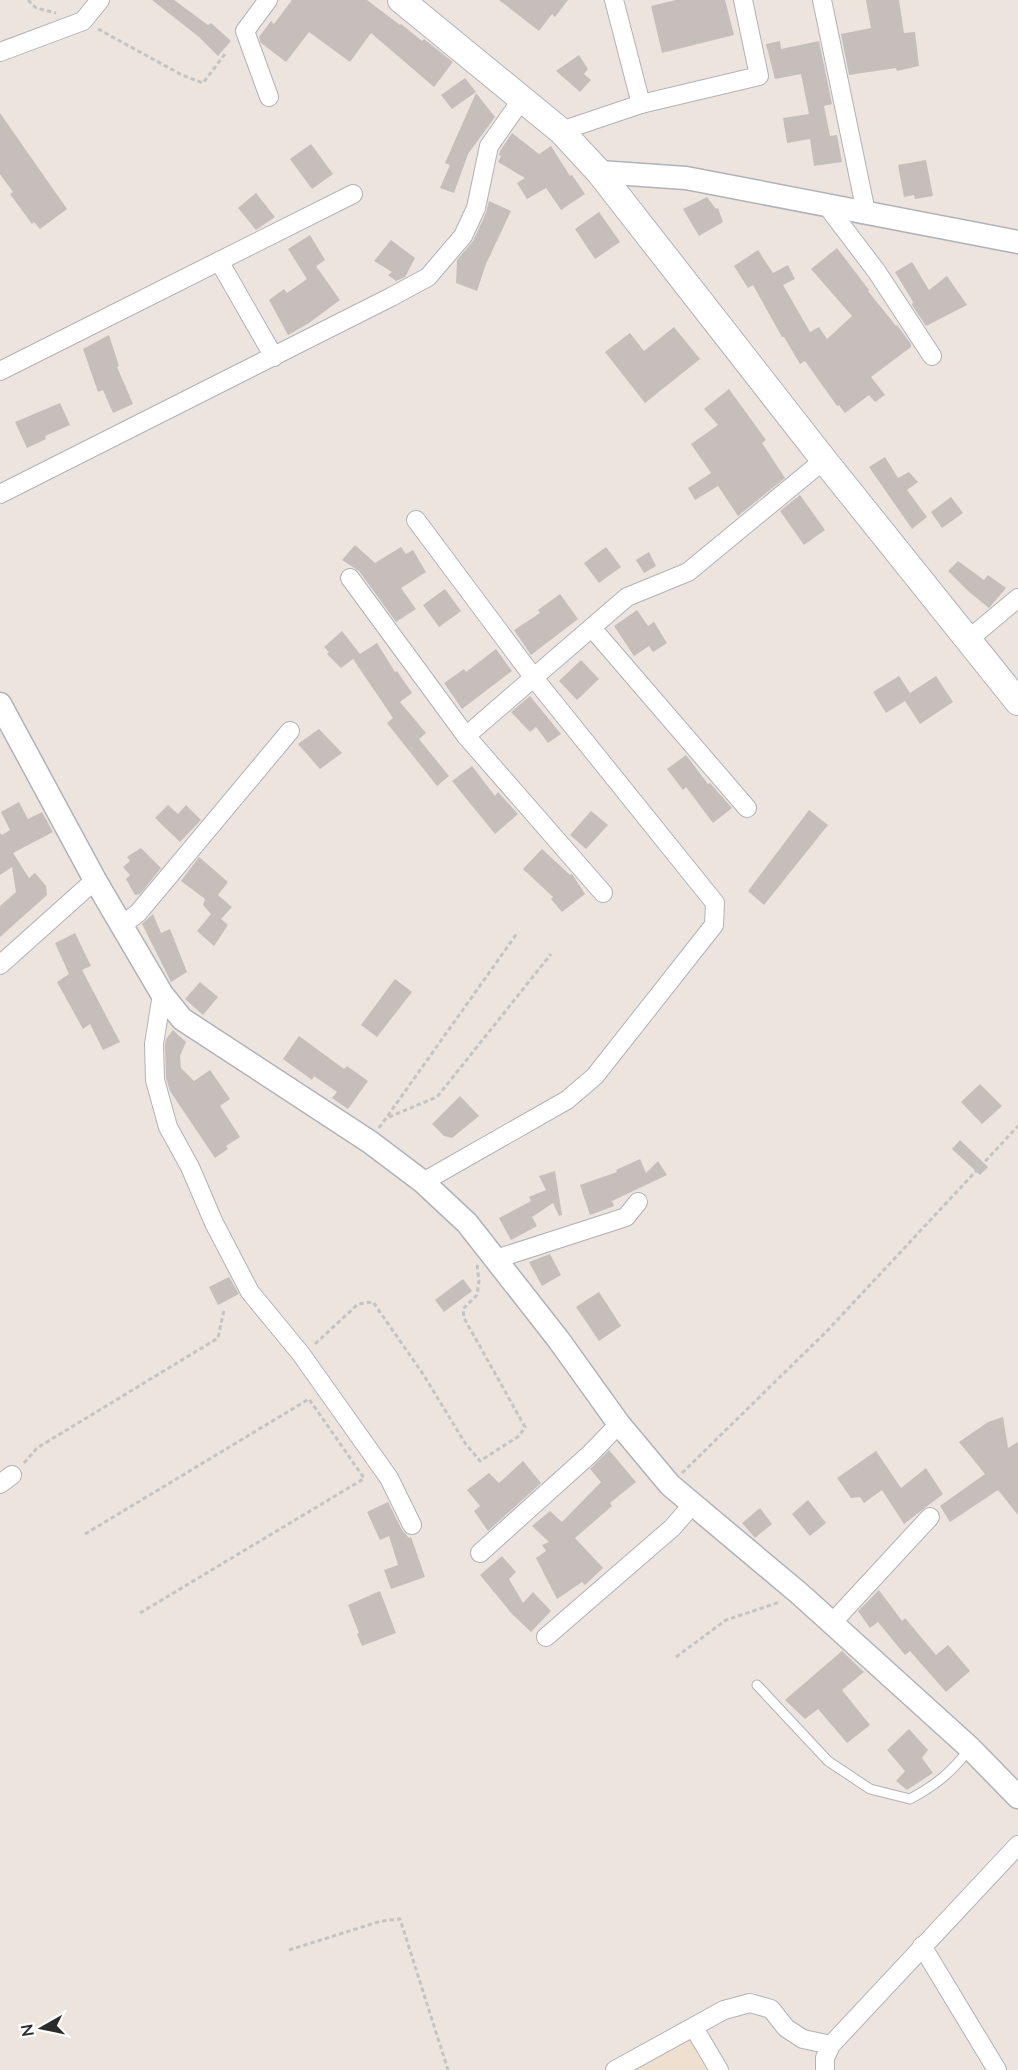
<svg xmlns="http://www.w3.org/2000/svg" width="1018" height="2070" font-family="Lato,sans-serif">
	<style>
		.education { fill: #eedfce }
		.building { fill: #c5beba }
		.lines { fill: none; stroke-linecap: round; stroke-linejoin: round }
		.service-casing { stroke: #aeb3bb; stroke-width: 11 }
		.minor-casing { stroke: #aeb3bb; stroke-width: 20 }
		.tertiary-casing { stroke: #aeb3bb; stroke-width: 25 }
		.secondary-casing { stroke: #aeb3bb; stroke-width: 28 }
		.path { stroke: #c4c4c4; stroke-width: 3; stroke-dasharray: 4.5 3; stroke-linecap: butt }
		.service { stroke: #fff; stroke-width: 9 }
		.minor { stroke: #fff; stroke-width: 18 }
		.tertiary { stroke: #fff; stroke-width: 22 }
		.secondary { stroke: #fff; stroke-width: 26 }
	</style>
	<rect width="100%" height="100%" fill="#ede4de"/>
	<path class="education" d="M688 2039 707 2070H628Z"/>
	<g class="building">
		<path d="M152 0H174L208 25 211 23 231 41 218 56 199 37Z"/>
		<path d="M292 0H367L400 25 401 24 422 41 424 39 453 62 434 87 371 33 350 62 309 32 286 62 261 43 259 37 271 21 274 24Z"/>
		<path d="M499 0H568L555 17 552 14 539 31Z"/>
		<path d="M676 0H725L734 35 662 53 651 6Z"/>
		<path d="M866 0H899L904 33 915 32 919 66 897 71 896 68 849 75 841 34 871 28Z"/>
		<path d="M780 41 781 49 819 41 832 104 824 106 830 136 837 135 842 162 814 166 810 139 787 143 783 118 809 114 801 74 775 79 766 44Z"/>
		<path d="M579 55 588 69 584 74 591 80 580 92 556 71Z"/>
		<path d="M465 78 476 92 452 109 441 95Z"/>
		<path d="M476 93 495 117 468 154 454 193 440 188 450 165 445 163Z"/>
		<path d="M0 113 67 209 40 229 34 222 32 224 10 194 13 192 0 174Z"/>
		<path d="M512 133 539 154 551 146 570 176 572 175 585 194 561 210 546 188 527 199 517 183 525 178 498 162 501 156 499 155 500 151Z"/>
		<path d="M311 144 333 174 312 189 290 159Z"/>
		<path d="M926 160 933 196 915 199 914 195 904 197 898 165Z"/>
		<path d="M256 193 275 217 256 230 238 208Z"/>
		<path d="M707 197 716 209 718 208 723 222 699 236 683 209Z"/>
		<path d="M489 201 511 211 486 264 477 291 456 283 457 260 473 241 486 213Z"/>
		<path d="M599 212 620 242 595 259 575 229Z"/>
		<path d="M310 235 325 260 316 266 340 300 309 323 288 335 269 300 284 289 287 293 307 279 288 249Z"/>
		<path d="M391 240 415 258 405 277 396 281 388 275 392 272 374 261Z"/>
		<path d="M837 248 869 290 868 291 896 326 897 325 911 344V347L871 377 885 395 875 402 869 395 845 413 839 405 837 406 805 361 800 364 784 337H782L753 285 748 288 734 266 758 250 773 273 788 265 795 279 783 285 810 332 819 327 827 339 852 316 811 269Z"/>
		<path d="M912 262 929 290 947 276 967 305 926 326 912 305 913 302 895 272Z"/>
		<path d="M674 327 700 359 645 403 605 352 630 333 644 351Z"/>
		<path d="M109 335 119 366 117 367 133 404 113 413 103 390 98 392 83 349Z"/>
		<path d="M729 389 766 440 762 443 785 478 738 516 718 486 695 500 688 488 711 473 691 444 718 425 704 409Z"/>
		<path d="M60 403 70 425 45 436 46 439 27 448 15 422Z"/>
		<path d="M885 457 898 478 909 472 918 482 907 490 927 517 912 529 869 467Z"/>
		<path d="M800 495 825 530 804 545 780 511Z"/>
		<path d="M951 497 963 513 942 528 931 512Z"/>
		<path d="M355 545 375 563 401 547 406 554 413 550 426 572 401 588 416 609 396 622 359 571 342 560Z"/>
		<path d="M606 547 621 567 599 583 584 563Z"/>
		<path d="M649 552 656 566 644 573 636 560Z"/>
		<path d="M958 561 984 580 988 575 1006 588 989 608 968 591 948 571Z"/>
		<path d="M445 589 461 611 439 627 423 605Z"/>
		<path d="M560 594 578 619 531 655 514 630 540 613 538 610Z"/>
		<path d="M637 610 648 626 654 622 667 643 653 652 649 646 634 656 614 626Z"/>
		<path d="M342 631 360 654 377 643 395 672 397 671 412 693 400 702 426 733 419 739 449 776 437 786 387 723 393 718 353 659 341 668 327 654 329 652 324 647Z"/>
		<path d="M496 649 512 671 462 709 444 683 464 669 466 672Z"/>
		<path d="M581 660 599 679 577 700 559 681Z"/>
		<path d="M899 676 910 693 936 676 953 702 920 724 905 701 886 713 873 692Z"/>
		<path d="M530 696 561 734 548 743 536 727 530 732 511 712Z"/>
		<path d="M319 729 342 753 320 769 298 744Z"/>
		<path d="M686 755 708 784 710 783 732 808 713 823 686 787 683 790 667 769Z"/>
		<path d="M472 766 495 796 498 792 518 814 495 834 452 781Z"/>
		<path d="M19 802 28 819 42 812 53 832 13 853 29 878 35 873 46 886 47 895 0 937V906L16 892 12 867 0 875V833L2 835 10 830 1 812Z"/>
		<path d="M168 805 178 814 186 805 201 820 180 842 155 818Z"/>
		<path d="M809 810 828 825 764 905 748 891Z"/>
		<path d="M591 811 608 825 586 849 570 835Z"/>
		<path d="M141 848 161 868 140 894 135 895 126 879 130 875 123 867 130 861 127 857Z"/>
		<path d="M542 849 570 875 572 874 585 894 562 912 551 899 553 897 523 869Z"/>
		<path d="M199 857 228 882 218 895 232 907 221 919 228 925 214 946 197 931 211 914 203 905 205 899 181 881Z"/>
		<path d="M153 914 161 933 170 929 187 972 171 982 142 924Z"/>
		<path d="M75 933 91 966 82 970 120 1042 103 1050 90 1024 83 1029 57 982 69 974 55 943Z"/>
		<path d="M395 979 412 992 377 1037 361 1025Z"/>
		<path d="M200 982 218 997 203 1015 185 999Z"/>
		<path d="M173 1030 186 1042 180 1056 181 1068 194 1081 210 1070 230 1099 220 1106 240 1137 226 1146 228 1149 215 1158 170 1091 166 1078 165 1045 166 1039Z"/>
		<path d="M299 1036 344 1069 347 1066 368 1081 348 1109 332 1098 337 1092 314 1076 312 1080 283 1059Z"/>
		<path d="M980 1084 1002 1106 982 1124 961 1102Z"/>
		<path d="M460 1096 479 1116 452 1138 444 1136 432 1124Z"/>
		<path d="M960 1140 988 1167 980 1175 952 1149Z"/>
		<path d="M640 1159 646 1173 658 1161 667 1175 612 1201 614 1206 590 1215 580 1185 617 1172 616 1170Z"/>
		<path d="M555 1171 562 1215 559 1216 553 1203 532 1217 537 1226 511 1240 499 1218 531 1201 529 1197 546 1190 539 1176Z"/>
		<path d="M550 1254 561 1275 542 1286 529 1262Z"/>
		<path d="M229 1277 239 1294 218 1305 209 1287Z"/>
		<path d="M463 1279 472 1291 444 1312 435 1300Z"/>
		<path d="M599 1292 621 1326 599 1341 576 1307Z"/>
		<path d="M1003 1417 1008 1448 1018 1442V1515L998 1490 950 1522 940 1506 985 1474 959 1442 988 1422Z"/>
		<path d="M609 1450 636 1482 610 1503 612 1506 575 1538 603 1568 585 1585 582 1582 557 1599 536 1558 546 1551 542 1545 549 1542 532 1526 550 1511 562 1522 601 1482 590 1469Z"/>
		<path d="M876 1451 901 1488 926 1468 943 1494 904 1524 882 1490 864 1503 860 1497 851 1498 837 1478Z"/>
		<path d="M523 1461 541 1483 488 1531 474 1511 480 1506 467 1490 489 1473 499 1483Z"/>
		<path d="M808 1500 826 1523 810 1536 792 1514Z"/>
		<path d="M388 1502 402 1530 409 1538 411 1537 425 1577 391 1589 384 1570 398 1565 389 1536 380 1540 367 1512Z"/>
		<path d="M760 1508 772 1524 755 1538 742 1523Z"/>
		<path d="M502 1556 516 1572 509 1579 523 1603 533 1592 551 1611 531 1632 512 1614 480 1575Z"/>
		<path d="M879 1590 902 1621 905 1618 936 1655 948 1645 970 1671 946 1692 910 1651 905 1655 878 1622 870 1628 858 1611Z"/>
		<path d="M380 1591 396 1633 362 1646 357 1634 359 1633 348 1605Z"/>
		<path d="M842 1651 864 1672 842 1690 870 1725 847 1743 818 1709 805 1719 785 1700Z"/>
		<path d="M909 1729 928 1750 922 1758 933 1773 907 1790 896 1781 905 1771 887 1750Z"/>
	</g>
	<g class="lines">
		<defs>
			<path id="service" d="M757 1685 828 1761 870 1789 910 1799C936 1785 952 1772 970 1748"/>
			<g id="minor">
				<path d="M268 0 245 31 269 97"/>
				<path d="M614 0 641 104"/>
				<path d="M822 0 866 212"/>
				<path d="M0 52 83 21 100 0"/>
				<path d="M561 131 641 104 759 76 743 0"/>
				<path d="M827 206 877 272 932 356"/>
				<path d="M219 261 274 357"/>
				<path d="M0 371 353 194"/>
				<path d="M0 494 391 297 428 277 463 236 476 208 489 146 522 99"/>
				<path d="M416 520 534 678 715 903 714 925 595 1076 567 1100 423 1182"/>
				<path d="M350 578 466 736 603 893"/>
				<path d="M592 628 747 808"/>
				<path d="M969 639 1018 598"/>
				<path d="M466 736 627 597 688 572 824 460"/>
				<path d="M121 926 138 913 290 731"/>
				<path d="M0 965 95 880"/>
				<path d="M162 994 154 1044 155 1080 168 1127 190 1167 214 1223 250 1292 301 1354 389 1478 412 1525"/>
				<path d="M496 1259 626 1217 638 1202"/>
				<path d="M0 1484 12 1475"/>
				<path d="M480 1553 590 1454 619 1424"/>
				<path d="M832 1623 930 1517"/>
				<path d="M546 1637 672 1528 693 1504"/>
				<path d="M922 1946 997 2070"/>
				<path d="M694 2028 719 2070"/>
				<path d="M615 2070 724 2010 750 2003 771 2009 786 2028 803 2039 831 2045"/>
				<path d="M825 2070V2058L831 2045 1018 1845"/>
			</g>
			<g id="tertiary">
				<path d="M599 172 686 178 1018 242"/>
				<path d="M0 704 95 880 162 994 182 1019 370 1142 423 1182 467 1223 558 1339 619 1424 670 1485 801 1595 970 1748 1018 1797"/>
			</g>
			<path id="secondary" d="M401 0 561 131 599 172 824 460 1018 702"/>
		</defs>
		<use href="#service" class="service-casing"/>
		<use href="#minor" class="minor-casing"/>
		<use href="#tertiary" class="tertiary-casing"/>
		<use href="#secondary" class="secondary-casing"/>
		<g class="path">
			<path d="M28 0 36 8 56 13"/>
			<path d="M98 29 182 75 203 83 225 54"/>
			<path d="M389 1117 437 1097 551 954"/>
			<path d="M379 1128 518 932"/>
			<path d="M315 1344 358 1304 373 1302 423 1374 465 1443 480 1461 519 1436 525 1427 464 1318 463 1309 477 1295 479 1281 477 1264"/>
			<path d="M24 1463 37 1448 218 1338 224 1310"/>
			<path d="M682 1473 827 1331 1018 1126"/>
			<path d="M85 1534 309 1399 364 1478"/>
			<path d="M140 1613 365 1478"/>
			<path d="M676 1657 726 1620 780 1602"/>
			<path d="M289 1950 381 1921 400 1919 448 2070"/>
		</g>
		<use href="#service" class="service"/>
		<use href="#minor" class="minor"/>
		<use href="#tertiary" class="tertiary"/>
		<use href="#secondary" class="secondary"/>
	</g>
	<g transform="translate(42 2028) rotate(261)" stroke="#ffffff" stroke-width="4.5" paint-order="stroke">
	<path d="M0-4.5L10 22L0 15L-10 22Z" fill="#2b2b2b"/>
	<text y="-9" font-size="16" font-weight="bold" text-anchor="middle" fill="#2b2b2b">N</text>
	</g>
</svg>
